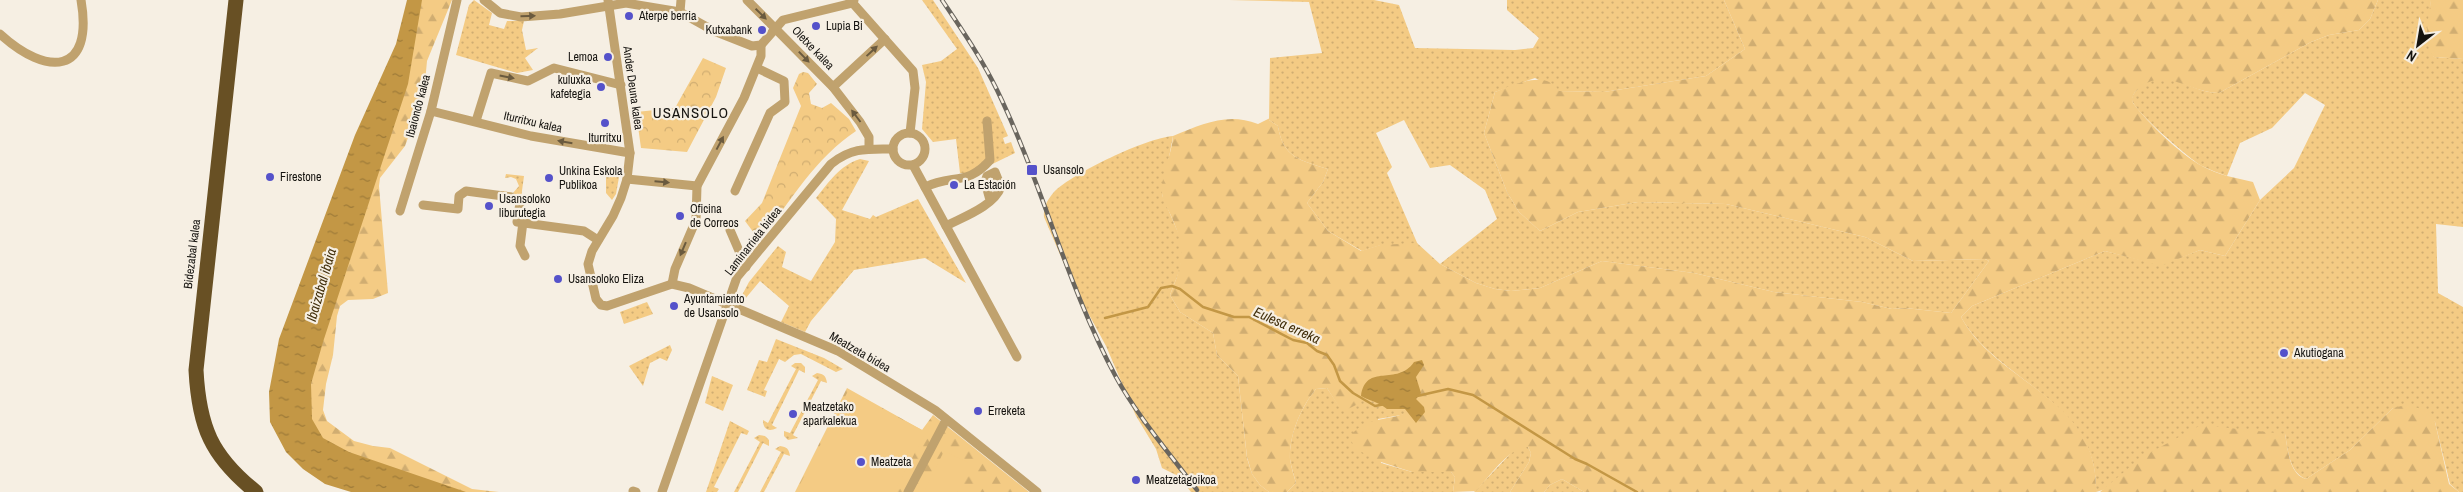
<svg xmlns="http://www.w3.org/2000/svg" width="2463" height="492" font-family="'Archivo Narrow',sans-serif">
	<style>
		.grass { fill: url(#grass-dots) }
		.forest { fill: url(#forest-firs) }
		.park { fill: url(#park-crowns) }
		.pitch { fill: #f4cb84 }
		.water { fill: url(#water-ripples) }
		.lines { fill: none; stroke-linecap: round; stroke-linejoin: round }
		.stream { stroke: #c39745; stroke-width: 2.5 }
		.street { stroke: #c0a26e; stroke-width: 9 }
		.highway { stroke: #685024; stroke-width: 15 }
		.rail-casing { stroke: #69655e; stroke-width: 4.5 }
		.rail { stroke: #f6efe3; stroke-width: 2.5; stroke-dasharray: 8; stroke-linecap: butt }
		.oneway { fill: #6a5a3e }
		.poi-dot { fill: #5552ca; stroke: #f6efe3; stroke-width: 2 }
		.labels { text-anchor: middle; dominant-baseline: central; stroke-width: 4.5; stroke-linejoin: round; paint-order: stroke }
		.poi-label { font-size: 12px; fill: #15130f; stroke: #f6efe3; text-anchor: start }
		.street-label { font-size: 12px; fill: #15130f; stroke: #f6efe3 }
		.water-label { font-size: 14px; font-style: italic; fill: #422f0b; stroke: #f6efe3 }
		.quarter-label { font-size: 15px; letter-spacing: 1px; fill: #15130f; stroke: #f6efe3 }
	</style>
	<defs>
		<pattern id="grass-dots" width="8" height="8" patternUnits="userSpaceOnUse" patternTransform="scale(1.25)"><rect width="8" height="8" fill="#f4cb84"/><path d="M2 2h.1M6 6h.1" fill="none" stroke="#d0ad71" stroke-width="1.8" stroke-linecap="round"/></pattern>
		<pattern id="forest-firs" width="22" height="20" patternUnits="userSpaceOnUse" patternTransform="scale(1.25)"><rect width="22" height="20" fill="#f4cb84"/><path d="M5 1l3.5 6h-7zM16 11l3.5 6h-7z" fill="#d0ad71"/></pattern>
		<pattern id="park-crowns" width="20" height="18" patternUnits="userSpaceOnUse" patternTransform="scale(1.25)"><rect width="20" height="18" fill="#f4cb84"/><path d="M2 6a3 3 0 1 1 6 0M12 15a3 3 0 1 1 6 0" fill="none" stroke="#d0ad71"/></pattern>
		<pattern id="water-ripples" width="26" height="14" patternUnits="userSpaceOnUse" patternTransform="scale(1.25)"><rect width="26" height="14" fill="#c39745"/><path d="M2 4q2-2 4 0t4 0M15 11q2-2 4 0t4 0" fill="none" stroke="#9d7a38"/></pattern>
	</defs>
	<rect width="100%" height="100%" fill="#f6efe3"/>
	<g class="grass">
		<path d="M474 0 492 13 489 25 504 29 507 21H524L522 30 526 50 538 48 525 58 533 70 517 73 456 55 469 5Z"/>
		<path d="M922 0H933L978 68 1008 136 1003 138 1005 144 1011 142 1015 153 974 173H960L956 139 933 142 922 129 926 82 922 65 941 61 957 49Z"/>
		<path d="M1229 0H1374L1399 5 1415 48 1515 50 1533 48 1539 38 1507 10V0H1724L1745 49 1706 76 1604 92 1559 91 1535 78 1495 92 1484 133 1507 192 1519 212 1540 231 1578 212 1638 202 1726 204 1865 237 1913 261 1985 259 1989 261 1951 313 1905 308 1892 309 1862 302 1774 292 1694 273 1602 261 1540 288 1511 291 1495 289 1476 283 1440 264 1497 219 1485 190 1450 165 1430 168 1404 120 1376 133 1392 167 1387 173 1418 245H1381L1362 251 1328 231 1307 203 1323 182 1328 169C1300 160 1283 158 1278 126L1269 120 1270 58 1322 53 1309 2Z"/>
		<path d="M2378 0H2431L2428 40 2434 57 2463 59V227L2436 224 2438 293 2463 307V492H2459L2450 484 2435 422 2393 408 2350 450 2306 479C2289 473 2288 449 2285 434L2096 492C2099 400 1998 383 1961 317L1972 306 2105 251 2161 265 2200 250 2225 256 2260 200 2294 168 2325 105 2305 93 2272 128 2240 143 2227 176C2219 173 2210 170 2202 166 2192 161 2133 110 2132 100 2132 93 2142 83 2149 81 2173 72 2196 94 2219 93L2311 42 2329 35 2359 30 2370 19Z"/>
		<path d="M1173 136 1162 195 1180 237 1183 251 1180 269 1170 295 1180 312 1213 333 1217 355 1238 376 1247 458 1252 474 1260 485 1269 492H1191L1178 476 1162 468 1156 449 1136 416 1106 346 1073 285 1044 217C1043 207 1048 199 1054 192 1073 173 1146 138 1173 136Z"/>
		<path d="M860 159 869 161 842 210 870 219 873 215 876 217 918 199 966 283 925 258 854 270 811 321 805 332 781 322 789 306 760 281 745 299 741 297 749 282 778 246 786 252 782 267 811 281 835 242 836 219 816 198C829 182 840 165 860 159Z"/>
		<path d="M606 171H613L619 177 616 194 612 200 606 193Z"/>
		<path d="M506 174 524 176 521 198 503 195V191L513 193 519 186 516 179 511 177 505 178Z"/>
		<path d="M647 302 653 314 624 324 620 312Z"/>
		<path d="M776 339 824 358 843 369 836 372 801 354 794 355 785 362 779 359 764 390 767 391 765 397 747 390 759 360 767 362Z"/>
		<path d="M670 345 672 350 667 361 660 358 650 363 643 386 629 366Z"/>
		<path d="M795 363H801L805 367V373L799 370 772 425 777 428C769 432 763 430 763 420L768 423 796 369 791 366Z"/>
		<path d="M817 373C824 374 826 376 827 383L821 381 793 435 798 438 788 440 784 436V431L790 433 818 380 812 376Z"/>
		<path d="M712 376 733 385 723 411 705 403Z"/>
		<path d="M1374 386 1415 407 1407 414 1378 419 1381 463 1412 472H1451L1455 477 1453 492H1287L1296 483C1294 475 1291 467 1290 459 1289 435 1301 407 1316 389L1327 388 1339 406Z"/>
		<path d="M730 421 749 431 747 435 741 433 714 487 719 489 717 492H706Z"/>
		<path d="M759 435 765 436 769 440V446L763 443 738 492H734L760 442 754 438Z"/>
		<path d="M780 446C787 447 789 449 790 456L784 454 764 492H760L781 452 775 449Z"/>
		<path d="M1521 447H1528L1531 453 1529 462 1510 492H1474L1513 451Z"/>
		<path d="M1562 479 1584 492H1544L1550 485Z"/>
	</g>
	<g class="forest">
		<path d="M420 0H452L427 61 424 93 405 146 380 178 379 186 388 293 373 299 348 300 340 306 337 316 333 355 326 384 323 410 327 421 354 441 373 446 390 448 472 489 499 492H397L292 453 312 285Z"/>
		<path d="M1724 0H2378L2370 19 2359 30 2329 35 2311 42 2219 93C2193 94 2165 67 2141 87 2135 91 2131 96 2133 103 2149 124 2179 153 2202 166 2218 175 2236 178 2253 182L2260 200 2225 256 2200 250 2161 266 2105 251 1972 306 1961 317C1998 385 2099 397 2096 492H1584L1562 479 1550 485 1544 492H1510L1529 462 1531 453 1528 447C1511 445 1488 478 1476 491L1453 492 1455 477 1451 472H1412L1381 462 1354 448 1350 436C1371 412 1395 424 1415 407L1374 386 1356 405 1346 410 1339 407 1327 388 1316 389C1301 407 1289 435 1290 459 1291 467 1294 476 1296 483L1287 492H1269L1260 485 1252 474 1247 457 1238 376 1217 355 1213 333 1180 312 1170 295C1183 263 1186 250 1172 218 1169 210 1162 201 1162 193 1161 173 1172 155 1173 136 1203 124 1227 112 1258 124L1270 118 1269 120 1278 126C1283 158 1300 160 1328 169L1323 182 1307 203 1328 231 1361 251 1380 245 1417 243 1440 264 1476 283 1495 289 1511 291 1540 288 1602 261 1694 273 1774 292 1862 302 1892 309 1905 308 1951 313 1989 261 1985 259 1913 261 1865 237 1726 204 1638 202 1578 212 1540 231 1519 212 1507 192 1484 133 1495 92C1513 85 1546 69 1559 91L1604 92 1706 76 1745 49Z"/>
		<path d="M2431 0H2463V59L2434 57C2422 44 2429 16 2431 0Z"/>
		<path d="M847 388 922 430 933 415 1029 492H795Z"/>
		<path d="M2406 405 2422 409 2435 422 2449 484 2459 492H2100L2142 457 2201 425 2285 434C2288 449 2289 474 2306 479L2350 450 2393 408Z"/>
	</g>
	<g class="park">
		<path d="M703 58 726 68 716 97 687 152 641 148 636 112 675 108Z"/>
		<path d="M803 72 808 73 817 84 809 93 811 104 822 108 831 103 849 119 856 131C815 158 789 203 760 241L745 221 762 203 801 106 793 88 799 74Z"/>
	</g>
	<g class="pitch">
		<path d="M848 391 926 432 894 492H796Z"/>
		<path d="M944 451 971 464 957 492H924Z"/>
	</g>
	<g class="water">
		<path d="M407 0H422L408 84 323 342 311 384 312 419 323 438 349 452 466 492H351L325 484 303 469 286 452 270 422 269 392 279 339 355 135 396 44Z"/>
		<path d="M1422 360 1424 365 1416 377 1421 393 1416 399 1424 407 1425 412 1416 423 1405 409H1387C1379 402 1370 401 1361 396 1366 362 1397 387 1414 362Z"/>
	</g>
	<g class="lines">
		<g class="stream">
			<path d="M1105 318 1148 307 1161 288 1172 286 1180 289 1203 307 1234 317H1249L1293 340 1307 343 1317 351 1327 355 1334 365 1340 381 1353 393 1375 406 1385 404"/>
			<path d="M1417 396 1448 389 1473 395 1575 459 1587 464 1637 492"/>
		</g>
		<g class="street">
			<path d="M484 0 500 13 521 17 560 14 626 3 680 12 714 31 752 46 761 45 783 20 853 3 854 0"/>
			<path d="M608 0 630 153 627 179 621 198 613 216 592 251 588 264 596 299 601 305 607 306 672 284 689 288 838 351 935 410 1037 492"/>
			<path d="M747 0 833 87 860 122 869 137V149"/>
			<path d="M850 0 913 71 915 88 910 133"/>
			<path d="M680 12 681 0"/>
			<path d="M0 34C47 77 94 75 81 0"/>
			<path d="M833 87 885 39"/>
			<path d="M431 111 531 136 630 153"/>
			<path d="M476 121 491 73 528 81 554 68 621 85"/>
			<circle cx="909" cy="149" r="16"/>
			<path d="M913 165 1017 357"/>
			<path d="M627 179 697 186"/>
			<path d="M925 187C952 174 968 186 990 160L987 121"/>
			<path d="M735 191 770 113 785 102 784 81 757 68"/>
			<path d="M423 205 458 209 459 196 466 191 511 197 520 203 517 222 584 231 598 240"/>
			<path d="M400 211 431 111 457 0"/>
			<path d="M523 222 520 246 525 256"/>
			<path d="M946 226C963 217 994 206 1001 187L995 172 987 176 985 182 990 200"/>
			<path d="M730 230 746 267"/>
			<path d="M672 284 675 269 696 220 697 186 744 98 761 56V45"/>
			<path d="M633 491 636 492"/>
			<path d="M662 492 737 277 831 164C852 147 868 149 893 149"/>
			<path d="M908 492 946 420"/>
		</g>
		<path class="highway" d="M236 0 196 370C199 427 211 456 256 492"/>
		<defs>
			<path id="rail" d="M942 0C962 30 982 59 997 90 1042 183 1067 286 1116 377 1138 417 1170 454 1197 490"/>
		</defs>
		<use href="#rail" class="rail-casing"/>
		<use href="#rail" class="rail"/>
	</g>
	<defs><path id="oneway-solid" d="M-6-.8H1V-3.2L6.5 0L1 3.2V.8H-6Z" transform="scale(1.25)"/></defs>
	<g class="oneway">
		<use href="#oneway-solid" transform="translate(761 14) rotate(44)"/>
		<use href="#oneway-solid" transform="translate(528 16) rotate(-2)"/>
		<use href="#oneway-solid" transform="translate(872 51) rotate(-43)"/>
		<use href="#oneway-solid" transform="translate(804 57) rotate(46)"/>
		<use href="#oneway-solid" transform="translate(507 77) rotate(11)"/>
		<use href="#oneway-solid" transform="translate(856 116) rotate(-127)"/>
		<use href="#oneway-solid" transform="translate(565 142) rotate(-170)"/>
		<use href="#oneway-solid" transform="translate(720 143) rotate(-62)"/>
		<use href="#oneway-solid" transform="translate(662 182) rotate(5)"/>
		<use href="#oneway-solid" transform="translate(683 249) rotate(113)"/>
	</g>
	<g class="poi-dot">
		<circle cx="629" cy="16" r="5"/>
		<circle cx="816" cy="26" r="5"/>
		<circle cx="762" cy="30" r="5"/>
		<circle cx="608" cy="57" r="5"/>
		<circle cx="601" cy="87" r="5"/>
		<circle cx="605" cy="123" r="5"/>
		<rect x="1026" y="164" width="12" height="12" rx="2.5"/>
		<circle cx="270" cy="177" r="5"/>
		<circle cx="549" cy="178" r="5"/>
		<circle cx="954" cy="185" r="5"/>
		<circle cx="489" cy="206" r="5"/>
		<circle cx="680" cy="216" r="5"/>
		<circle cx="558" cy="279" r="5"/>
		<circle cx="674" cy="306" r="5"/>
		<circle cx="2284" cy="353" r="5"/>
		<circle cx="978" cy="411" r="5"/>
		<circle cx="793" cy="414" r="5"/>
		<circle cx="861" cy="462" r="5"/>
		<circle cx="1136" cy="480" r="5"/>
	</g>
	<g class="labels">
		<g class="poi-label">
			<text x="639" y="16">Aterpe berria</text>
			<text x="826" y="26">Lupia Bi</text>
			<text x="752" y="30" text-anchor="end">Kutxabank</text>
			<text x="598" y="57" text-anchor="end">Lemoa</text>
			<text x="591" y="80" text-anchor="end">kuluxka<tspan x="591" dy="14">kafetegia</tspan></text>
			<text x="605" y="138" text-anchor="middle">Iturritxu</text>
			<text x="1043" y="170">Usansolo</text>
			<text x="559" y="171">Unkina Eskola<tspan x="559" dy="14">Publikoa</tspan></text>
			<text x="280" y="177">Firestone</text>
			<text x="964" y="185">La Estación</text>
			<text x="499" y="199">Usansoloko<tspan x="499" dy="14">liburutegia</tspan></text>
			<text x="690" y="209">Oficina<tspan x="690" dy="14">de Correos</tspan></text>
			<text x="568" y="279">Usansoloko Eliza</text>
			<text x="684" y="299">Ayuntamiento<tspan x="684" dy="14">de Usansolo</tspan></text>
			<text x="2294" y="353">Akutiogana</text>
			<text x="803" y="407">Meatzetako<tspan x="803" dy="14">aparkalekua</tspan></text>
			<text x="988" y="411">Erreketa</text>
			<text x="871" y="462">Meatzeta</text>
			<text x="1146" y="480">Meatzetagoikoa</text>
		</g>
		<g class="street-label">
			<text transform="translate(813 48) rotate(46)">Oletxe kalea</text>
			<text transform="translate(633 88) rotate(82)">Ander Deuna kalea</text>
			<text transform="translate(418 106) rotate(-75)">Ibaiondo kalea</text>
			<text transform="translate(533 122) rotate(13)">Iturritxu kalea</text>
			<text transform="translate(753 241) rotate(-52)">Laminarrieta bidea</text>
			<text transform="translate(192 254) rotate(-83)">Bidezabal kalea</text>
			<text transform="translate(860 352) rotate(30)">Meatzeta bidea</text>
		</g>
		<g class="water-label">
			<text transform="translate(321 285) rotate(-74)">Ibaizabal ibaia</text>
			<text transform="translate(1287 325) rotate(24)">Eulesa erreka</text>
		</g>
		<g class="quarter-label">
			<text x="691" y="112">USANSOLO</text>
		</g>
	</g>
	<g transform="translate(2418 45) rotate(211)" stroke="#f6efe3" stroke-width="4" paint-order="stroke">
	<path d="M0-4L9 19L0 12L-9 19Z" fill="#15130f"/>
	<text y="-8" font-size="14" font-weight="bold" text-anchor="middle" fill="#15130f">N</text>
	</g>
</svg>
